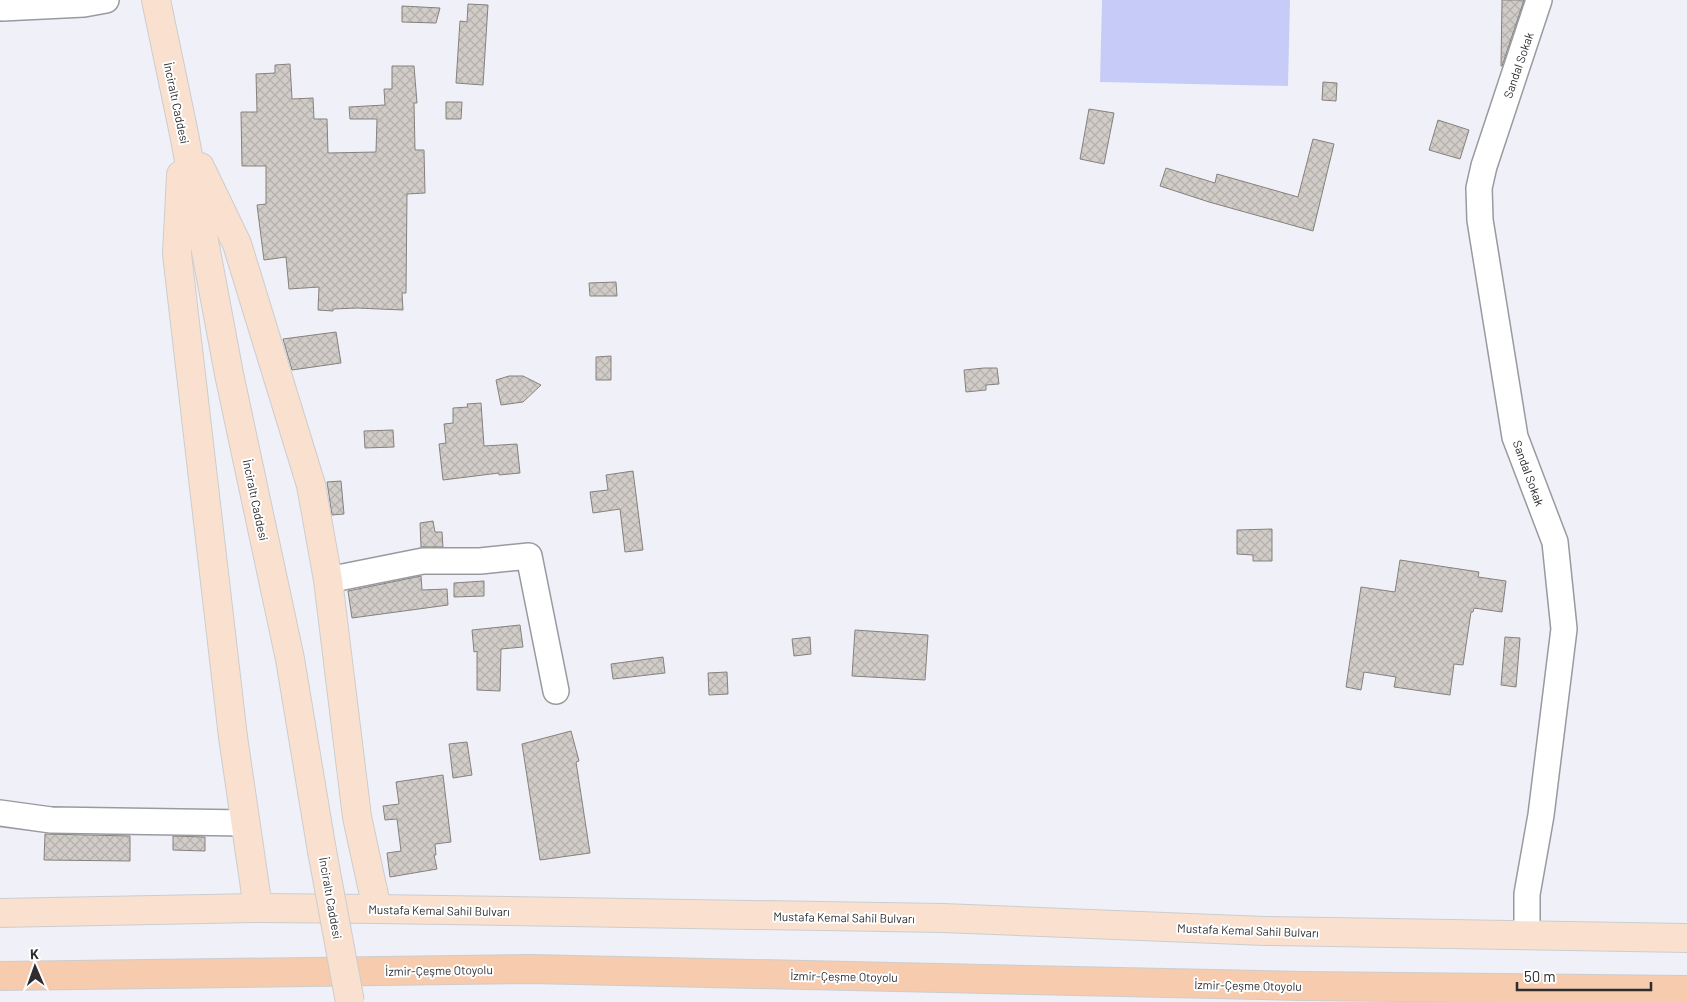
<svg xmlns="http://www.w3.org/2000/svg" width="1687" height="1002" font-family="Barlow,sans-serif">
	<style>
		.pitch { fill: #c6ccf7 }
		.building { fill: url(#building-cross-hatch); stroke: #87817d }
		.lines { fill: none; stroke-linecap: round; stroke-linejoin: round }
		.minor-casing { stroke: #999aa0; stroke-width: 28 }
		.major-casing { stroke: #cdcdce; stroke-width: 30 }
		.highway-casing { stroke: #cdcdce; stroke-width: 30 }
		.minor { stroke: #fff; stroke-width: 25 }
		.major { stroke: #fae0ce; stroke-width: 28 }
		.highway { stroke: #f6cbae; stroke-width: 28 }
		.major-bridge-casing { stroke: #cdcdce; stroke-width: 30; stroke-linecap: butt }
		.major-bridge { stroke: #fae0ce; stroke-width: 28 }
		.labels { text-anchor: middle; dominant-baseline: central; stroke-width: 4; stroke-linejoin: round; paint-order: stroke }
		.street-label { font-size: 12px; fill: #2e2e31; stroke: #fff }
	</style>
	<defs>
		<pattern id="building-cross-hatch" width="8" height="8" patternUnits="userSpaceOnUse" patternTransform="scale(1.25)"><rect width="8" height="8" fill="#d1ccc7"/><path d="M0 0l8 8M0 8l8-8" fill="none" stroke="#b4b0ab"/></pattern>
	</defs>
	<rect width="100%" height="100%" fill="#f0f1f8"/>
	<path class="pitch" d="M1102 0H1290L1288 86 1100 82Z"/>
	<g class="building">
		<path d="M1502 0H1524L1502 66H1501Z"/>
		<path d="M468 4 488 5 483 85 456 83 460 21 467 22Z"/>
		<path d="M402 6 440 8 436 23 402 22Z"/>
		<path d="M290 64 292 99 313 98 314 119H327L328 153 376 152 377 119H350L349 107 385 105 384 89H392V66H414L417 103H414L415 150H424L425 193 407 194 406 293H402L403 310 357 308 333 309V311L318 310 319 287 289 289 286 257 264 260 257 205 266 204V166H242L241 112H257L256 74 275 73V65Z"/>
		<path d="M1323 82 1337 83 1336 101 1322 100Z"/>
		<path d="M446 102H462L461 119H446Z"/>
		<path d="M1089 109 1114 113 1104 164 1080 159Z"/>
		<path d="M1438 120 1469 130 1460 159 1429 150Z"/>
		<path d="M1313 139 1334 144 1313 231 1209 202 1160 186 1166 168 1215 183 1217 174 1298 197Z"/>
		<path d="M616 282 617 296H590L589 283Z"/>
		<path d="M336 332 341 363 292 370 283 339Z"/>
		<path d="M611 356V380H596V357Z"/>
		<path d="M984 368H997L999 384 986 385V390L966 392 964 370Z"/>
		<path d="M509 376H523L541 385 523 402 501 405 496 380Z"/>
		<path d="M481 403 484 446 517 444 520 473 499 475V473L443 480 439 444 446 443 444 424 453 423V408L468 407 467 404Z"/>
		<path d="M393 430 394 447 365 448 364 431Z"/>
		<path d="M633 471 643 550 625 552 620 509 593 513 590 492 608 490 606 475Z"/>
		<path d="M341 481 344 514 332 515 327 482Z"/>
		<path d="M433 521 435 532H442L443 547H421L420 523Z"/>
		<path d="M1272 529V561H1253V555L1237 554V530Z"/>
		<path d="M1400 560 1479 572 1478 577 1506 581 1502 612 1474 608 1473 612H1471L1463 665 1454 664 1450 695 1394 687 1396 677 1364 672 1361 690 1346 687 1361 587 1395 592Z"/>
		<path d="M421 576 422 590 447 589 448 605 352 618 348 591Z"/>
		<path d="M484 581V596L454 597V583Z"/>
		<path d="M520 625 523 647 501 649 500 691 477 690V651L474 652 472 630Z"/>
		<path d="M855 630 928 635 925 680 852 676Z"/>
		<path d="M810 637 811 654 794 656 792 639Z"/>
		<path d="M1505 637 1520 638 1516 687 1501 685Z"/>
		<path d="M663 657 665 673 613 679 611 664Z"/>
		<path d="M727 672 728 694 709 695 708 673Z"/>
		<path d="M571 731 579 761 576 762 590 853 540 860 522 744Z"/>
		<path d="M467 742 472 775 453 778 449 744Z"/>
		<path d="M443 775 451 842 435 844 436 855H434L437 869 390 877 387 853 401 851 397 819 385 820 383 806 399 804 396 782Z"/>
		<path d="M45 834 130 836V861L44 860Z"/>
		<path d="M173 836 205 837V851L173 850Z"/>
	</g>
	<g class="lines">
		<defs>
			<g id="minor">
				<path d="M0 6 2 8 84 4 106 0"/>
				<path d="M328 580 423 561H480L529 556 556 691"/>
				<path d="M0 813 51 820 245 823"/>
				<path d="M1527 935V894L1541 815 1564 629 1555 542 1515 437 1480 220 1479 188 1484 166 1539 0"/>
			</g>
			<g id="major">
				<path d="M156 0 184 134 229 374 290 659 322 851"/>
				<path d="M200 167 237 244 311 485 328 580 357 817 377 909"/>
				<path d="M181 175 177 254 233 737 258 908"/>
				<path d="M0 913 258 908 377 909 943 918 1265 931 1687 938"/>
			</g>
			<path id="highway" d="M0 976 531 969 1302 986 1687 990"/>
		</defs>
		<use href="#minor" class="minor-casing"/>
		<use href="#major" class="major-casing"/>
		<use href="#highway" class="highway-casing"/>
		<use href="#minor" class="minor"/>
		<use href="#major" class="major"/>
		<use href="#highway" class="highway"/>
		<defs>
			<path id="major-bridge" d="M322 851 350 1002"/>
		</defs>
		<use href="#major-bridge" class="major-bridge-casing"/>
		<use href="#major-bridge" class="major-bridge"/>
	</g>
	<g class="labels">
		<g class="street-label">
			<text transform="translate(1518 65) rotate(-71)">Sandal Sokak</text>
			<text transform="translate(177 103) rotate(78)">İnciraltı Caddesi</text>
			<text transform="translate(1529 473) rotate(70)">Sandal Sokak</text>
			<text transform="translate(256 500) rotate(78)">İnciraltı Caddesi</text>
			<text transform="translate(331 898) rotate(80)">İnciraltı Caddesi</text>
			<text transform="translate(439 910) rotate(1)">Mustafa Kemal Sahil Bulvarı</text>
			<text transform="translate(844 917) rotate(1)">Mustafa Kemal Sahil Bulvarı</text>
			<text transform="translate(1248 930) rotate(2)">Mustafa Kemal Sahil Bulvarı</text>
			<text transform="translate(439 970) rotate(-1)">İzmir-Çeşme Otoyolu</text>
			<text transform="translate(844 976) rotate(1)">İzmir-Çeşme Otoyolu</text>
			<text transform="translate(1248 985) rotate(1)">İzmir-Çeşme Otoyolu</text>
		</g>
	</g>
	<g transform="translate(35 967) rotate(358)" stroke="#ffffff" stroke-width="4" paint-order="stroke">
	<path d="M0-4L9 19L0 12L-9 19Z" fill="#2e2e31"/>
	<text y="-8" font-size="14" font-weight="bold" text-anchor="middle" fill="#2e2e31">K</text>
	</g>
	<path d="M1517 982v8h134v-8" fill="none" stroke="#2e2e31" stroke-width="2.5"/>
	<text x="1524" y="982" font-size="15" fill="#2e2e31" stroke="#ffffff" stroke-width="4" paint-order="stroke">50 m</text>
</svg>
